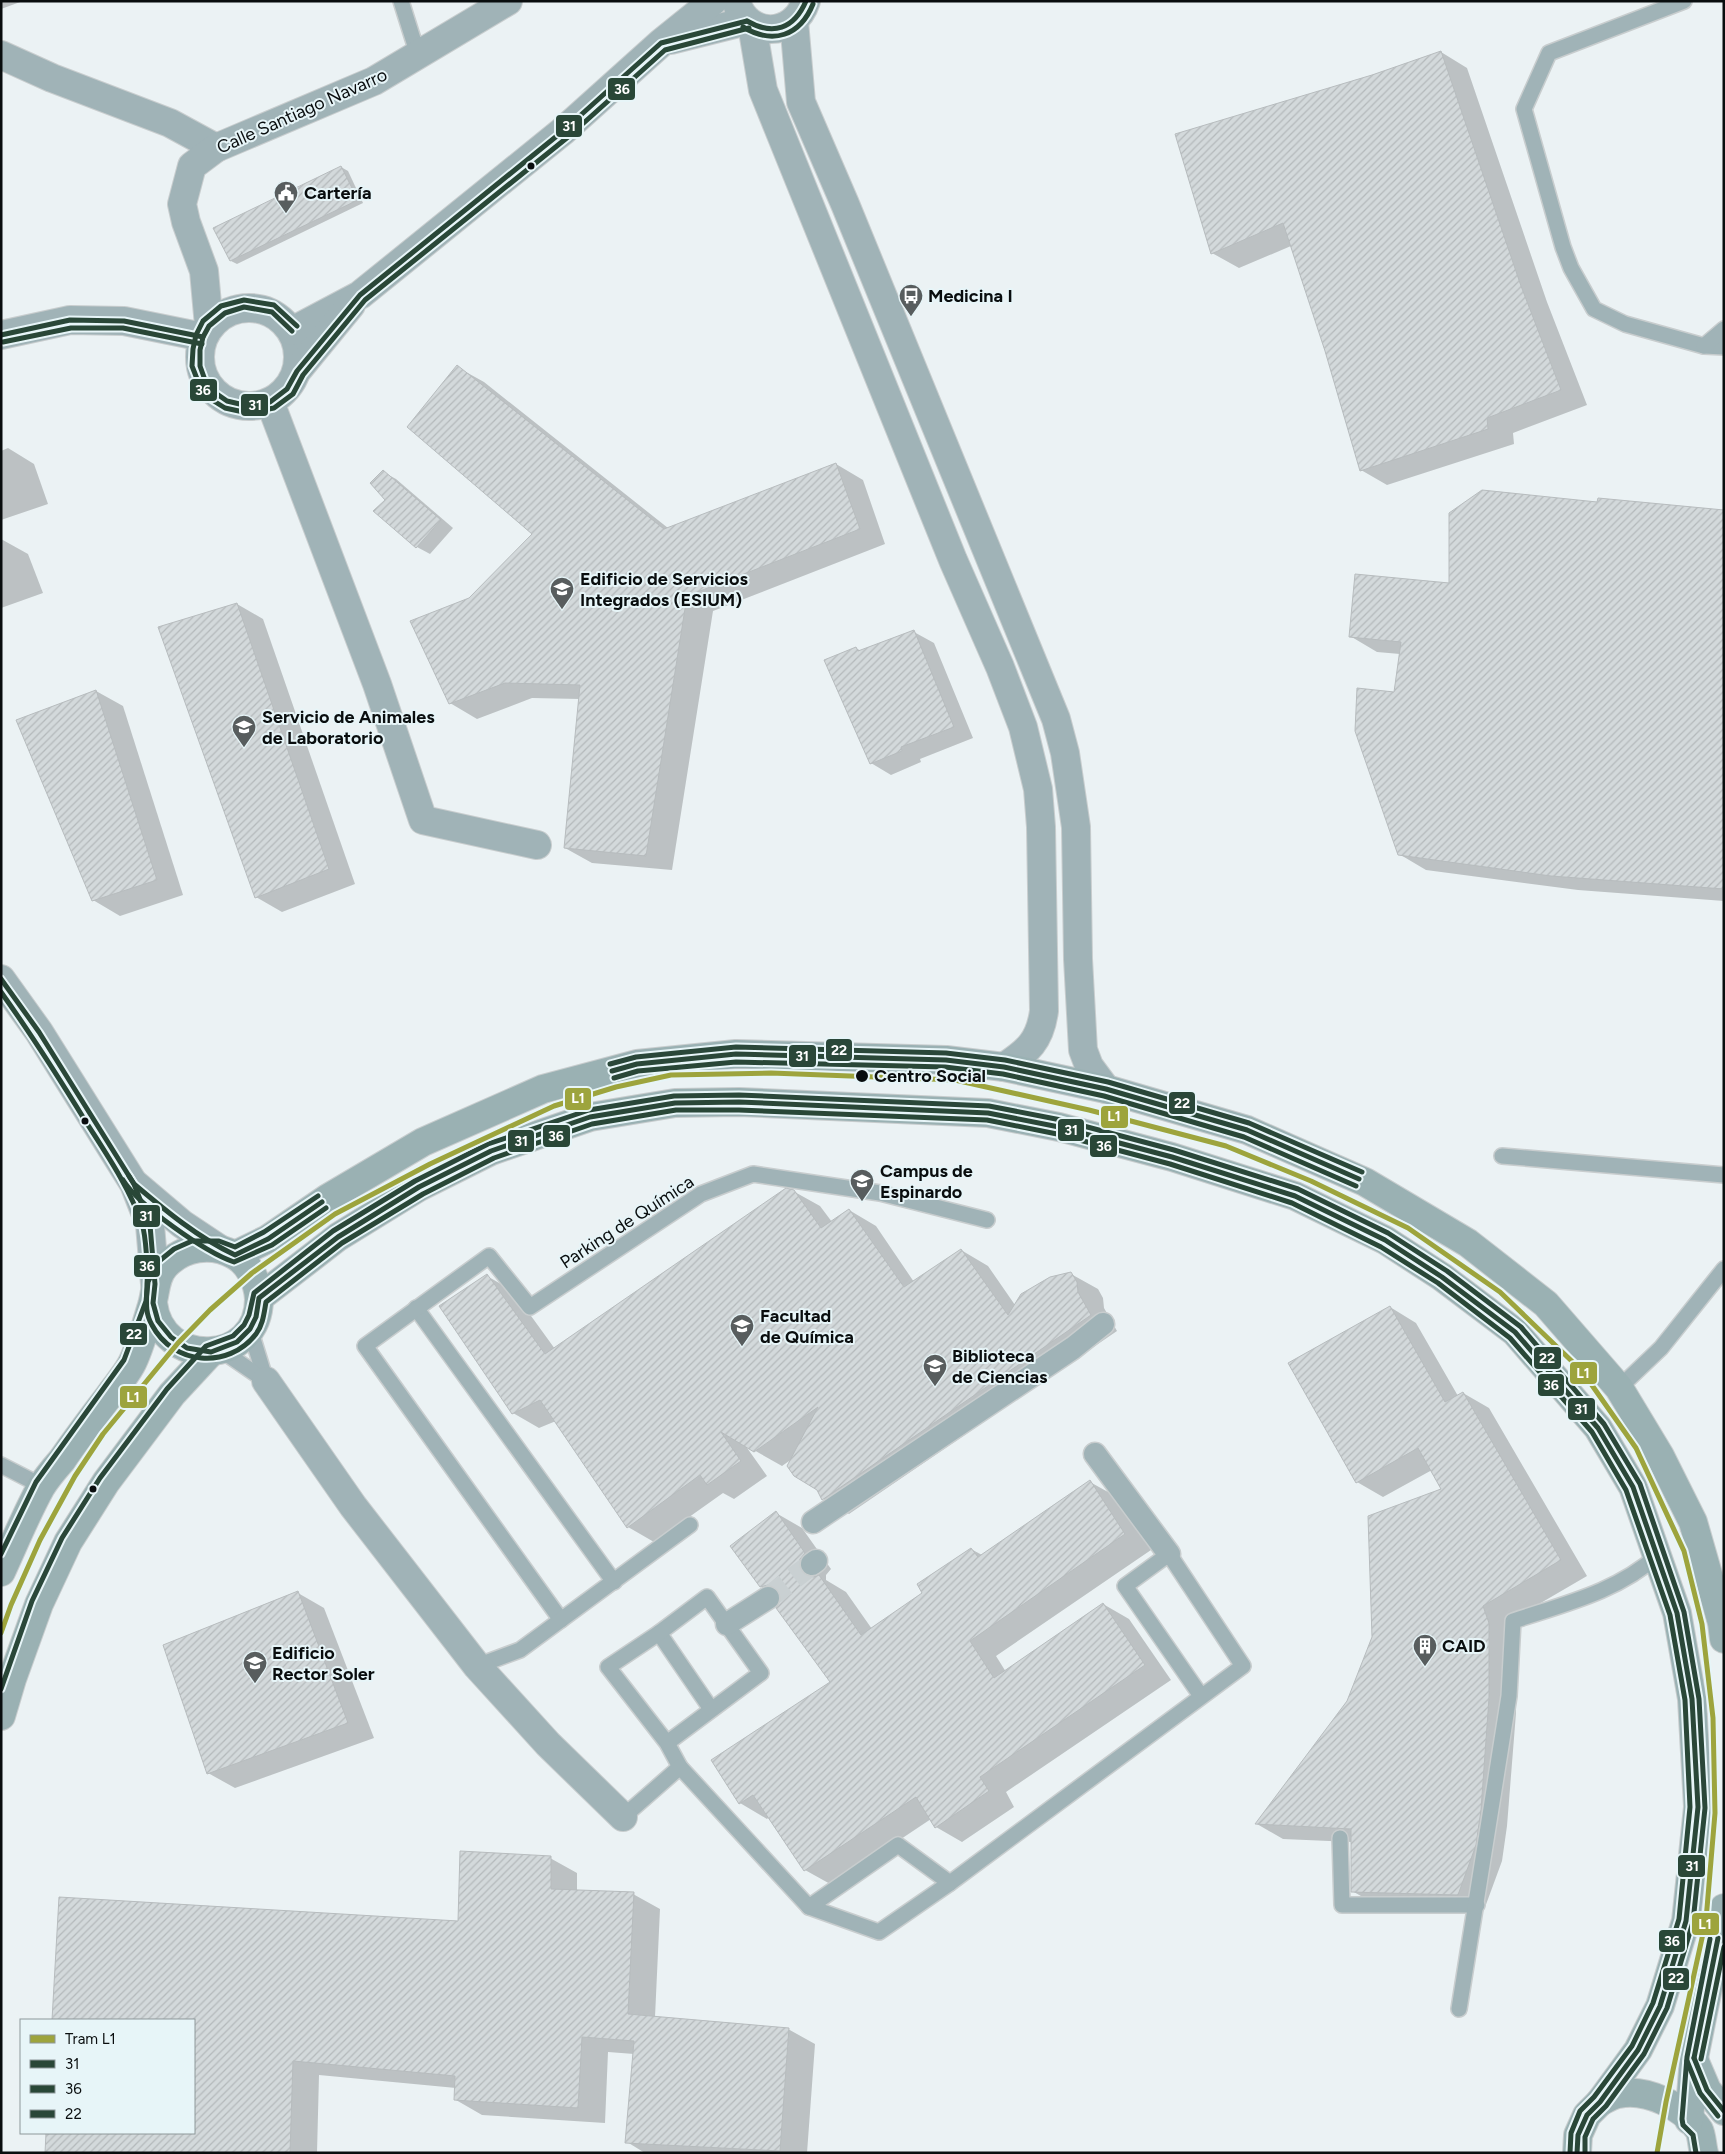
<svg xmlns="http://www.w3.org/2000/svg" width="1725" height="2154" font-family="Figtree,sans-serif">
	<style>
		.shadow { fill: #0003 }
		.building { fill: url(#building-hatch); stroke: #b7bcbe }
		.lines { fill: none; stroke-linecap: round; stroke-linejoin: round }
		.pedestrian-tunnel { stroke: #c9d0d2; stroke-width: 22; stroke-dasharray: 22 11; stroke-linecap: butt }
		.service-casing { stroke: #c8cdce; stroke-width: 18 }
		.pedestrian-casing { stroke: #c8cdce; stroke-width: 25 }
		.minor-casing { stroke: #c8cdce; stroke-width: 30 }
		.secondary-casing { stroke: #c8cdce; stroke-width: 30 }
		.service { stroke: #a0b3b7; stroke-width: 15 }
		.pedestrian { stroke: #a0b3b7; stroke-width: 22 }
		.minor { stroke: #a0b3b7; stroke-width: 28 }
		.secondary { stroke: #9ab1b3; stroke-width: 28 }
		.bus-1-casing { stroke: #e7f5f8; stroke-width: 9 }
		.bus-2-casing { stroke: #e7f5f8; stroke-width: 9 }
		.bus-3-casing { stroke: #e7f5f8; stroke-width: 9 }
		.bus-1 { stroke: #2a4738; stroke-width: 5 }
		.bus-2 { stroke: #294737; stroke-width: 5 }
		.bus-3 { stroke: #2a4739; stroke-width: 5 }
		.tram-1-casing { stroke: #e7f5f8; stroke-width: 9 }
		.tram-1 { stroke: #9da43d; stroke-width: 5 }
		.bus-dot { fill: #090d0e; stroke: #e7f5f8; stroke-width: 2 }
		.labels { text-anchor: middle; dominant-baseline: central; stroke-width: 4; stroke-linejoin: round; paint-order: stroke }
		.street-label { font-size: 18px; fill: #090d0e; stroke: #e7f5f8 }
		.poi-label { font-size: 18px; font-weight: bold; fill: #090d0e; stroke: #e7f5f8; text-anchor: start }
		.stop-label { font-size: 18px; font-weight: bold; fill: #090d0e; stroke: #e7f5f8; text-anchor: start }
		.line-badge { stroke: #e7f5f8; stroke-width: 2 }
		.badge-label { font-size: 14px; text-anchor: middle; font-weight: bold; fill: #fff }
	</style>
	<defs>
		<pattern id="building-hatch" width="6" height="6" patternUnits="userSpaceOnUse" patternTransform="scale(1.25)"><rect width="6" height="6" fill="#d3d9db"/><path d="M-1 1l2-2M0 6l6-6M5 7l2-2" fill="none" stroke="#b4b9bb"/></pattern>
	</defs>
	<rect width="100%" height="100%" fill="#ebf2f4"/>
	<g class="shadow">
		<path d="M1 1H23L1 9Z"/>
		<path d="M1441 52 1467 68 1547 302 1587 405 1513 433 1514 444 1387 485 1361 470 1326 351 1291 246 1239 268 1212 253 1373 76Z"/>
		<path d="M341 167 348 171 363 203 237 264 231 261Z"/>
		<path d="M457 367 484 382 668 528 836 464 863 480 885 544 713 611 672 870 592 863 565 848 580 699 532 698 477 719 450 703 470 599 533 534Z"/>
		<path d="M8 448 34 464 48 504 1 520V451Z"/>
		<path d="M383 472 396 479 453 528 430 554 417 547Z"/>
		<path d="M1599 504 1724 512V901L1578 890 1426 870 1399 854 1395 693 1400 654 1377 652 1350 636Z"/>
		<path d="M1 539 28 554 43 593 1 608Z"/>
		<path d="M237 604 263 619 355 884 282 912 256 897Z"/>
		<path d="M914 632 934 643 973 738 920 759 921 762 891 775 871 763 856 648 861 651Z"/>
		<path d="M96 691 123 706 183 895 120 916 93 900Z"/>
		<path d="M793 1191 820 1206 832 1222 849 1210 876 1226 914 1282 961 1250 988 1266 1015 1305 1071 1274 1098 1289 1103 1298 1104 1308 1117 1331 849 1514 823 1499 818 1489 792 1459 782 1466 745 1445 767 1476 734 1499 723 1493 654 1542 628 1527 556 1421 539 1428 513 1413 487 1276 513 1291 555 1349Z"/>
		<path d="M1390 1307 1416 1323 1458 1396 1463 1393 1489 1408 1587 1576 1508 1622 1516 1639V1713L1507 1826 1502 1861 1484 1910 1379 1906 1352 1891V1842L1283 1839 1257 1824 1348 1701 1443 1490 1432 1470 1383 1497 1357 1482Z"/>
		<path d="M1090 1482 1117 1497 1151 1550 996 1656 1006 1672 1103 1604 1129 1619 1171 1680 1006 1792 1014 1807 962 1842 936 1827 931 1819 832 1885 805 1870 769 1817 767 1819 740 1803 713 1760 832 1682 782 1598 761 1586 776 1513 802 1528 831 1569 826 1575V1580L846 1592 872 1629 924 1593 971 1549 982 1555Z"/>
		<path d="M298 1593 324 1608 374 1738 235 1788 208 1773Z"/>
		<path d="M550 1858 577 1873V1891L633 1894 660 1909 655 2017 788 2029 815 2044 807 2153H645L627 2142 634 2054 608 2052 605 2123 482 2115 456 2100V2088L319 2075 317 2153H46L47 2133H194V2020H53L60 1898 459 1923Z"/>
	</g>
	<g class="building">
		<path d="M1441 51 1521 286 1561 390 1487 418 1488 429 1360 471 1325 351 1283 223 1211 254 1175 134 1372 75Z"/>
		<path d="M341 166 358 200 230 261 213 228Z"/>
		<path d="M457 365 664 529 836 463 860 529 687 596 646 856 564 848 580 685 505 683 449 704 410 621 469 598 532 534 407 427Z"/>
		<path d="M383 470 441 520 416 548 373 511 385 500 370 483Z"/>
		<path d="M1482 490 1597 502 1598 498 1724 510V889L1551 876 1398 855 1355 731 1357 688 1394 692 1401 642 1349 637 1355 574 1449 583V513Z"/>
		<path d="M237 603 329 869 255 898 158 627Z"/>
		<path d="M914 630 954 727 901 747 902 751 870 764 824 660 856 647 858 651Z"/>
		<path d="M96 690 157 880 92 901 16 720Z"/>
		<path d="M786 1188 794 1190 821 1228 849 1209 904 1287 961 1249 1008 1315 1021 1294 1050 1277 1071 1272 1077 1282 1078 1292 1091 1315 822 1500 817 1490 794 1476 787 1466 818 1407 754 1452 721 1432 741 1461 707 1485 700 1475 627 1528 540 1400 512 1414 439 1306 487 1274 545 1354Z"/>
		<path d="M1390 1306 1445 1402 1463 1392 1561 1560 1483 1606 1489 1623V1698L1481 1810 1476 1845 1458 1895 1351 1892V1829L1255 1824 1347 1701 1372 1637 1368 1516 1441 1489 1418 1448 1356 1483 1288 1363Z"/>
		<path d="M1090 1480 1125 1534 970 1641 994 1678 1103 1603 1145 1665 980 1777 989 1791 935 1828 916 1797 804 1871 753 1795 739 1804 711 1760 830 1682 776 1608 781 1598 779 1591 774 1587 768 1585 760 1587 730 1546 776 1511 805 1553 800 1559 799 1566 801 1571 807 1576 814 1577 819 1575 861 1635 922 1593 917 1584 971 1548 978 1557Z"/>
		<path d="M298 1591 348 1723 207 1774 163 1645Z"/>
		<path d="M460 1851 551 1856V1889L634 1892 628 2014 789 2028 780 2151 625 2143 634 2041 582 2037 578 2108 454 2100 455 2076 293 2061 290 2153H45L46 2133H194V2020H52L59 1897 458 1921Z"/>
	</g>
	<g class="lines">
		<path class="pedestrian-tunnel" d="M768 1598 812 1564"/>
		<defs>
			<g id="service">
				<path d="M401 1 418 55"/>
				<path d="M1684 1 1549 53 1524 109 1563 247 1571 268 1594 309 1625 324 1704 346 1724 347"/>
				<path d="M1704 346 1724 329"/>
				<path d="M1502 1156 1724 1175"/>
				<path d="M416 1308 614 1582"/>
				<path d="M250 1329 266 1381"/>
				<path d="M221 1350 266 1381"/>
				<path d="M1619 1388 1661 1348 1724 1269"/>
				<path d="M1 1465 42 1486"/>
				<path d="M561 1620 365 1346 489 1256 530 1307 701 1194 753 1174 880 1193 987 1220"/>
				<path d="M659 1633 711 1709"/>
				<path d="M477 1666 520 1650 690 1525"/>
				<path d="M667 1743 761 1673 707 1597 659 1633 608 1667 667 1743 680 1767"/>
				<path d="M623 1817 680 1767 809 1907 879 1932 950 1883 1243 1666 1169 1554 1125 1586 1201 1696"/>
				<path d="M1340 1838 1342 1905H1477"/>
				<path d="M809 1907 898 1845 950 1883"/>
				<path d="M1459 2009 1509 1696 1513 1621C1564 1604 1617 1592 1658 1555"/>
			</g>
			<g id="pedestrian">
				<path d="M1095 1454 1169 1554"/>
				<path d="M813 1522 1073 1348 1103 1324"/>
				<path d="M812 1564 816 1561"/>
				<path d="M727 1624 768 1598"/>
			</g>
			<g id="minor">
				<path d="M736 1C747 39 794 38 806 1"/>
				<path d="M794 21 801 102 845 204 1056 719 1065 753 1076 827 1078 959 1083 1050 1089 1066 1106 1089"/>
				<path d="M752 25 763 90 953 560 1000 667 1023 727 1038 789 1041 827 1044 1011C1040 1041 1028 1051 1004 1067"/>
				<path d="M671 40 747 21"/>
				<path d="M1 55 52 78 170 123 216 148"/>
				<circle cx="249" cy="357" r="49"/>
				<path d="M209 326 204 271 186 222 182 204 192 166 216 148 374 81 508 1"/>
				<path d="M292 331 360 295 563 131 661 43 713 1"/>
				<path d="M1 335 70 320 124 321 203 337"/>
				<path d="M297 371 351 305"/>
				<path d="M270 402 377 684 423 820 537 845"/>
				<path d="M1 979 39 1032 134 1184 150 1225 155 1284"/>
				<path d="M136 1185 182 1224 218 1248"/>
				<path d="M266 1381 353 1506 477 1666 548 1744 623 1817"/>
			</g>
			<g id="secondary">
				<path d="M235 1255 268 1239 328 1198 423 1142 543 1089 637 1064 736 1054 946 1060 1004 1067 1106 1089 1247 1130 1365 1182 1468 1243 1546 1304 1619 1388 1660 1456 1693 1522 1722 1623 1724 1639"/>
				<path d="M259 1298 338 1237 419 1187 491 1151 590 1117 675 1103 739 1102 988 1113 1059 1127 1172 1157 1295 1196 1385 1240 1442 1277 1515 1332 1598 1428 1633 1487 1677 1613 1692 1699 1698 1807 1686 1921 1660 2006 1638 2050 1600 2102 1587 2115 1578 2135 1577 2153"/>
				<path d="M1 1572C14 1544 26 1514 41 1487 47 1477 55 1468 62 1460 77 1438 93 1417 109 1396 116 1386 125 1376 131 1365 139 1351 147 1321 152 1305 156 1291 155 1277 165 1266 183 1247 211 1242 234 1255 249 1263 258 1282 259 1299 259 1366 161 1370 153 1303"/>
				<path d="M1 1716 12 1679 39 1604 68 1542 106 1482 172 1394 211 1352"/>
				<path d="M1695 2062 1707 2090 1724 2111"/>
				<path d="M1600 2102C1606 2099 1612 2095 1618 2094 1647 2088 1683 2106 1699 2130 1702 2136 1702 2146 1704 2153"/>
				<path d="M1689 2120 1694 2058 1724 1908"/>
			</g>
		</defs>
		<use href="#service" class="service-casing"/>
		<use href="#pedestrian" class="pedestrian-casing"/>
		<use href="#minor" class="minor-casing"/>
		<use href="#secondary" class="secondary-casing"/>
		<use href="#service" class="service"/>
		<use href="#pedestrian" class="pedestrian"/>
		<use href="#minor" class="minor"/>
		<use href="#secondary" class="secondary"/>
		<defs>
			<g id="bus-1">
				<path d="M747 21C773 36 794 29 806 1"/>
				<path d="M292 331 272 312 244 307 225 313 209 326 203 337 200 350V366L205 380 214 392 227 401 248 406 270 402 287 389 297 371 360 295 563 131 661 43 747 21"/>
				<path d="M1 335 70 320 124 321 203 337"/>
				<path d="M1 979 39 1032 134 1184 150 1225 155 1284 153 1303 158 1321 171 1337 187 1348 211 1352 237 1342 250 1329 256 1317 259 1298 338 1237 419 1187 491 1151 590 1117 675 1103 739 1102 988 1113 1059 1127 1172 1157 1295 1196 1385 1240 1442 1277 1515 1332 1598 1428 1633 1487 1677 1613 1692 1699 1698 1807 1686 1921 1660 2006 1638 2050 1600 2102 1587 2115 1578 2135 1577 2153"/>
				<path d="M612 1071 637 1064 736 1054 946 1060 1004 1067 1106 1089 1247 1130 1359 1179"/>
				<path d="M129 1176 134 1184C166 1211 197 1237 235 1255L268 1239 322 1202"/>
				<path d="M1694 2058 1718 1938"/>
				<path d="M1694 2058 1707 2090 1724 2111"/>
			</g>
			<g id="bus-2">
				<path d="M743 27C773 45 800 36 813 4"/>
				<path d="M297 326 274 305 244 300 221 306 203 321 196 335 193 349 192 366 199 384 209 398 225 408 248 413 274 408 293 394 303 375 365 300 568 137 665 50 749 28"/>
				<path d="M3 342 71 328H123L202 344"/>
				<path d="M1 992C31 1034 59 1078 86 1122 107 1155 129 1187 142 1224 146 1236 148 1271 147 1284 147 1298 144 1312 152 1325 173 1365 228 1370 256 1334 263 1325 264 1313 266 1302L342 1243 423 1194 494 1158 592 1124 676 1110H739L987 1120 1057 1134 1170 1164 1292 1203 1381 1247 1438 1283 1510 1338 1592 1432 1626 1490 1670 1615 1685 1700 1690 1807 1679 1919 1653 2003 1632 2046 1594 2097 1580 2111 1571 2133 1570 2153"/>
				<path d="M614 1078 638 1071 736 1062 945 1067 1003 1074 1104 1096 1244 1137 1356 1186"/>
				<path d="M123 1180C139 1206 205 1252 234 1262L272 1245 326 1208"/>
				<path d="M1701 2059 1724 1947"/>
				<path d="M1687 2061 1700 2093 1718 2116"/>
			</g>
			<g id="bus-3">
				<path d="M610 1064 636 1057 736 1047 946 1053 1005 1060 1108 1082 1249 1123 1362 1172"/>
				<path d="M1 1554 36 1482 124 1360 146 1301 148 1282 158 1262 174 1249 192 1241H219L235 1247 264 1232 318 1196"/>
				<path d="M1 1689 32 1601 62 1538 100 1478 167 1389 206 1346 233 1336 244 1325 249 1315 254 1293 333 1231 415 1181 488 1144 589 1110 674 1096 739 1095 989 1106 1061 1120 1174 1150 1298 1189 1388 1233 1447 1271 1521 1327 1604 1424 1640 1484 1684 1612 1699 1699 1705 1808 1693 1922 1667 2008 1644 2054 1606 2106 1593 2119 1585 2137V2153"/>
				<path d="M1696 2153 1693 2135 1683 2125 1682 2119 1687 2057 1710 1939"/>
			</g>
		</defs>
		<use href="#bus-1" class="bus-1-casing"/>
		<use href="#bus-2" class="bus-2-casing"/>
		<use href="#bus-3" class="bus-3-casing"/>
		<use href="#bus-1" class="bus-1"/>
		<use href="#bus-2" class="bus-2"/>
		<use href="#bus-3" class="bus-3"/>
		<defs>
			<path id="tram-1" d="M1 1633 11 1605 40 1540 75 1476 103 1434 178 1343 210 1310 252 1273 335 1214 430 1164 554 1106 616 1087 671 1075 771 1073 955 1080 1089 1110 1226 1146 1311 1181 1408 1228 1500 1292 1582 1371 1636 1448 1684 1551 1702 1624 1713 1718 1715 1813 1706 1920 1666 2102 1657 2153"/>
		</defs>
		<use href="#tram-1" class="tram-1-casing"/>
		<use href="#tram-1" class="tram-1"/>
	</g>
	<defs>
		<symbol id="civic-pin" viewBox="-11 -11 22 30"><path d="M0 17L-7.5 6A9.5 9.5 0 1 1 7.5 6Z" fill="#585d5e" stroke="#e7f5f8"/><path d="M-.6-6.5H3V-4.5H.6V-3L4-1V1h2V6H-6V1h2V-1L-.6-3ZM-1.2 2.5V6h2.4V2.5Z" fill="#fff"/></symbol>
		<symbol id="bus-pin" viewBox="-11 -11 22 30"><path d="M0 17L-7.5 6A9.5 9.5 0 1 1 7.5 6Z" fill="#585d5e" stroke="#e7f5f8"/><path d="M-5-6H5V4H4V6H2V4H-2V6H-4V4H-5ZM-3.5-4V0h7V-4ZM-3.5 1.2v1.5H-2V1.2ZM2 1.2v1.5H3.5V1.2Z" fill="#fff"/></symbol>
		<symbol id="university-pin" viewBox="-11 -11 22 30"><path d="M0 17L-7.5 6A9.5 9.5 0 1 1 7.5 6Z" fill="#585d5e" stroke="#e7f5f8"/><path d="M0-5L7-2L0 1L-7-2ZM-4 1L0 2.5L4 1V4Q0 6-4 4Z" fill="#fff"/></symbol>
		<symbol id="building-pin" viewBox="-11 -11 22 30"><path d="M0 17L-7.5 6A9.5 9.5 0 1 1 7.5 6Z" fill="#585d5e" stroke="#e7f5f8"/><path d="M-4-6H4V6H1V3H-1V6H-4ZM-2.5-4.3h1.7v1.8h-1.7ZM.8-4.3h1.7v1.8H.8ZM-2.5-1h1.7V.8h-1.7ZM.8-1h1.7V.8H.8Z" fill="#fff"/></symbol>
	</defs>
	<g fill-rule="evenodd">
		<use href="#civic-pin" x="272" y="179" width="28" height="38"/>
		<use href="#bus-pin" x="897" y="282" width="28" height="38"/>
		<use href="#university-pin" x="548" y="575" width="28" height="38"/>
		<use href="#university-pin" x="230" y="713" width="28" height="38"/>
		<use href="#university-pin" x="848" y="1167" width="28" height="38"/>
		<use href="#university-pin" x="728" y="1312" width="28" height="38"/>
		<use href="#university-pin" x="921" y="1352" width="28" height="38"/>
		<use href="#building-pin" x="1411" y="1632" width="28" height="38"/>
		<use href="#university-pin" x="241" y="1649" width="28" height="38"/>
	</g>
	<g class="bus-dot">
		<circle cx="531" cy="166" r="4.5"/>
		<circle cx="862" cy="1076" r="7"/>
		<circle cx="85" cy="1121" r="4.5"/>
		<circle cx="93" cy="1489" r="4.5"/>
	</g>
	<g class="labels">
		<g class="street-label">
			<text transform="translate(302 111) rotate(-24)">Calle Santiago Navarro</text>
			<text transform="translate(627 1222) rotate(-33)">Parking de Química</text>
		</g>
		<g class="poi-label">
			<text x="304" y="193">Cartería</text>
			<text x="928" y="296">Medicina I</text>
			<text x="580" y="579">Edificio de Servicios<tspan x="580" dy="21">Integrados (ESIUM)</tspan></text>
			<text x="262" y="717">Servicio de Animales<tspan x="262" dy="21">de Laboratorio</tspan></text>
			<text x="880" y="1171">Campus de<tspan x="880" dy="21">Espinardo</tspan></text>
			<text x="760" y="1316">Facultad<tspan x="760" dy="21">de Química</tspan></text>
			<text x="952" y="1356">Biblioteca<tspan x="952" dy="21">de Ciencias</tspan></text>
			<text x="1442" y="1646">CAID</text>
			<text x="272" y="1653">Edificio<tspan x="272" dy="21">Rector Soler</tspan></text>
		</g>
		<g class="stop-label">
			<text x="874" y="1076">Centro Social</text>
		</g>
	</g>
	<g class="line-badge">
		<rect x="607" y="77" width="29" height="24" rx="5" fill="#294737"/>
		<rect x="555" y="114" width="28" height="24" rx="5" fill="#2a4738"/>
		<rect x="189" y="378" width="29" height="24" rx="5" fill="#294737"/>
		<rect x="240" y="393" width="29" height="24" rx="5" fill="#2a4738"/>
		<rect x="825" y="1038" width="28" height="24" rx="5" fill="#2a4739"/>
		<rect x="788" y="1044" width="29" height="24" rx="5" fill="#2a4738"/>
		<rect x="564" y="1087" width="28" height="24" rx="5" fill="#9da43d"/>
		<rect x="1168" y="1091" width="28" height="24" rx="5" fill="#2a4739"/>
		<rect x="1100" y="1105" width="29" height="24" rx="5" fill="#9da43d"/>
		<rect x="1057" y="1118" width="28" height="24" rx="5" fill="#2a4738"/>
		<rect x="542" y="1124" width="29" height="24" rx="5" fill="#294737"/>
		<rect x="507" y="1129" width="28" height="24" rx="5" fill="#2a4738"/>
		<rect x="1089" y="1134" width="29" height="24" rx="5" fill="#294737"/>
		<rect x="132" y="1204" width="29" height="24" rx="5" fill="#2a4738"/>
		<rect x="133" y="1254" width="28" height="24" rx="5" fill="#294737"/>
		<rect x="119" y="1322" width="29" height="24" rx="5" fill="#2a4739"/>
		<rect x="1533" y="1346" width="29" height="24" rx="5" fill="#2a4739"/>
		<rect x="1569" y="1361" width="29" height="24" rx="5" fill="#9da43d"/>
		<rect x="1537" y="1373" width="28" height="24" rx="5" fill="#294737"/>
		<rect x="119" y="1385" width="29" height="24" rx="5" fill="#9da43d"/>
		<rect x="1567" y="1397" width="29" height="24" rx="5" fill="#2a4738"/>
		<rect x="1677" y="1854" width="29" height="24" rx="5" fill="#2a4738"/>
		<rect x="1691" y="1912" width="29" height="24" rx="5" fill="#9da43d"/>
		<rect x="1658" y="1929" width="28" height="24" rx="5" fill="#294737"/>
		<rect x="1662" y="1967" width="28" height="24" rx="5" fill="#2a4739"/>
	</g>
	<g class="badge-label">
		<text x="622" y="94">36</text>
		<text x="569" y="131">31</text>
		<text x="203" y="395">36</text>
		<text x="255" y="410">31</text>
		<text x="839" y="1055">22</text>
		<text x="802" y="1061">31</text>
		<text x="578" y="1103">L1</text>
		<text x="1182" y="1108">22</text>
		<text x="1114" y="1121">L1</text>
		<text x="1071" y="1135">31</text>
		<text x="556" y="1141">36</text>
		<text x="521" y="1146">31</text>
		<text x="1104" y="1151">36</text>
		<text x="146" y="1221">31</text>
		<text x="147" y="1271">36</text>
		<text x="134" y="1339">22</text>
		<text x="1547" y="1363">22</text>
		<text x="1583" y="1378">L1</text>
		<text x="1551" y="1390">36</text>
		<text x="133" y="1402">L1</text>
		<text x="1581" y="1414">31</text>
		<text x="1692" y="1871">31</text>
		<text x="1705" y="1929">L1</text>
		<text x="1672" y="1946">36</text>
		<text x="1676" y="1983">22</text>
	</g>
	<rect width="1725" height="2154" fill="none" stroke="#090d0e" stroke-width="5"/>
	<rect x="20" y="2019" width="175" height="115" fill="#e7f5f8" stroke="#8e989a"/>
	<rect x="30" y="2035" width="25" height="8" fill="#9da43d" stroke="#8e989a"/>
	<text x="65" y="2044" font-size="15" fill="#090d0e">Tram L1</text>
	<rect x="30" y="2060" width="25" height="8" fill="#2a4738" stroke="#8e989a"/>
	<text x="65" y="2069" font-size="15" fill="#090d0e">31</text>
	<rect x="30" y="2085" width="25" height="8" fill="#294737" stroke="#8e989a"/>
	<text x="65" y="2094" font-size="15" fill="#090d0e">36</text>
	<rect x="30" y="2110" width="25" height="8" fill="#2a4739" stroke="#8e989a"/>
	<text x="65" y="2119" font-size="15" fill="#090d0e">22</text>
</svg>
